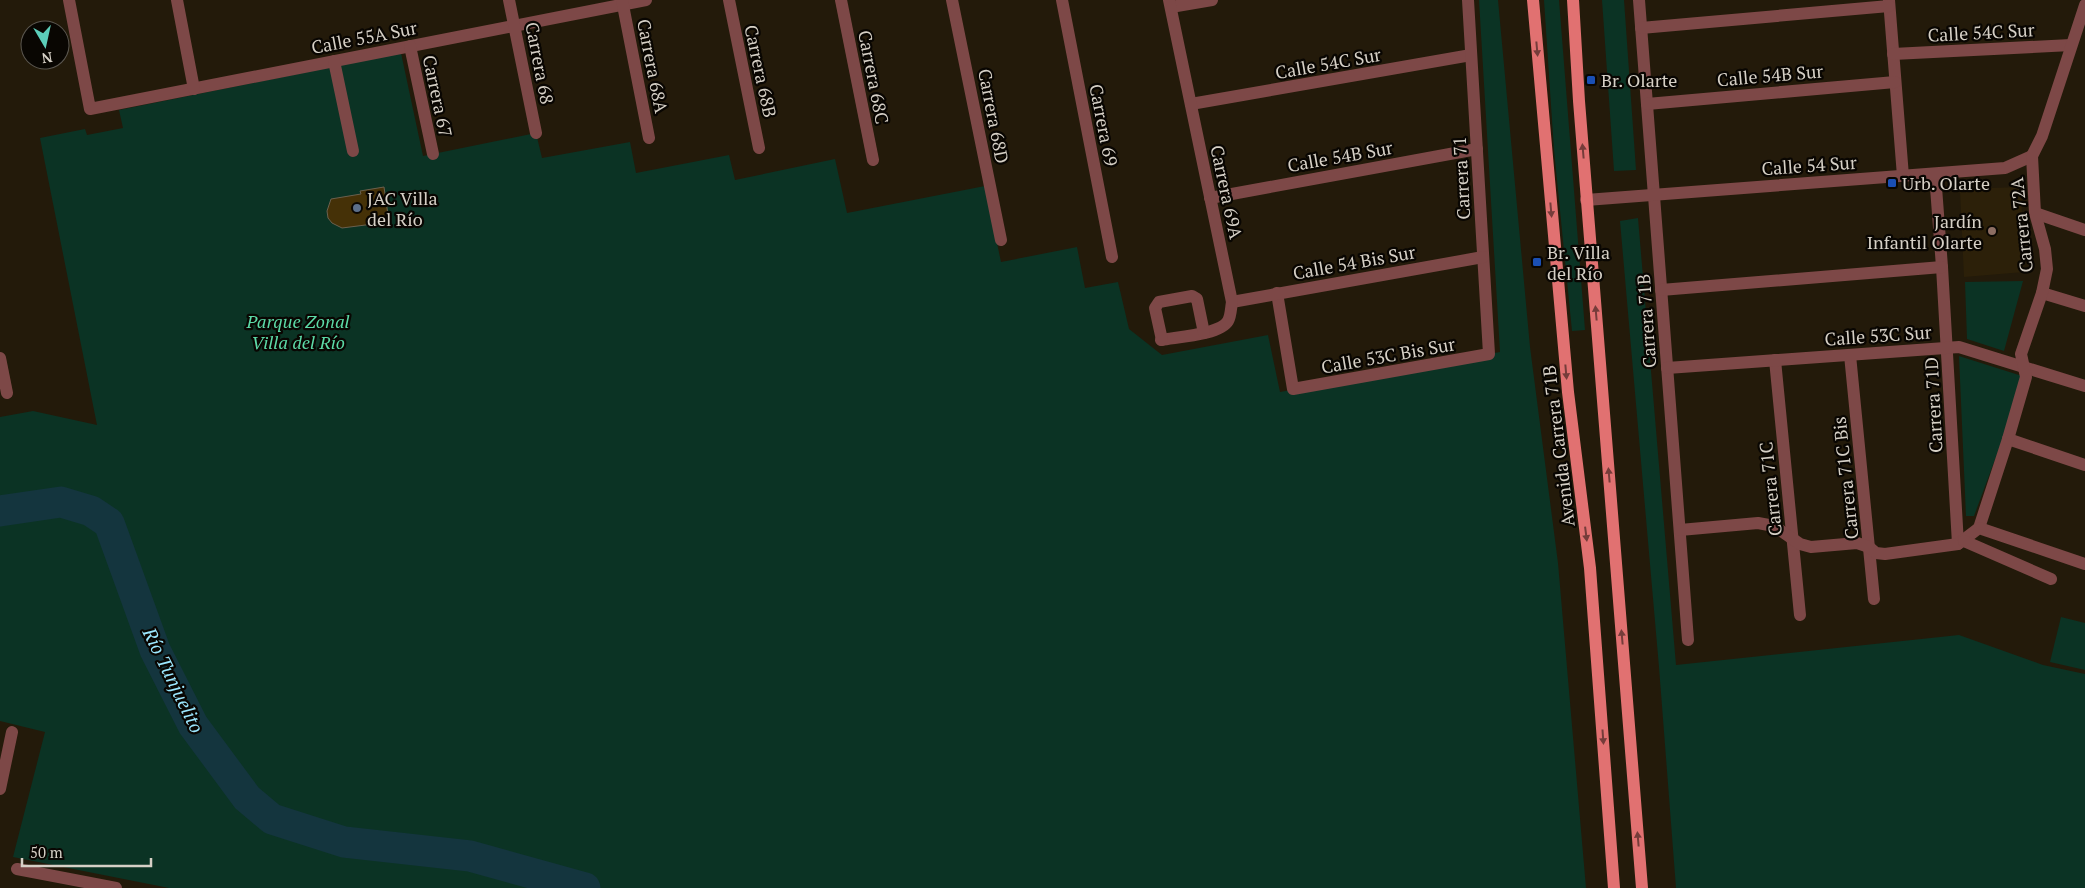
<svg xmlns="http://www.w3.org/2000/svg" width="2085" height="888" font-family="'PT Serif',serif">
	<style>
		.built { fill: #2c2009 }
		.green { fill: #0b3324 }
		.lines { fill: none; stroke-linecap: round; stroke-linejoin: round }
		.river { stroke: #14353e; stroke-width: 31 }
		.building { fill: #453107; stroke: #6a604e }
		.minor { stroke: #7d4847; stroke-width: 12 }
		.major { stroke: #e17171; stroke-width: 12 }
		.oneway { fill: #753c3a }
		.transit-dot { fill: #1a4fb4; stroke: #090602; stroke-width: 2 }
		.service-dot { fill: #5c6f8a; stroke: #090602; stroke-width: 2 }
		.education-dot { fill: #8d6e63; stroke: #090602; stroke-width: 2 }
		.labels { text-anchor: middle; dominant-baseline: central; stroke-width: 4.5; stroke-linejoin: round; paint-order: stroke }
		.street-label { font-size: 18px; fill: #d6d0c6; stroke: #090602 }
		.poi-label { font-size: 18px; fill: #d6d0c6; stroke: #090602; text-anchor: start }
		.park-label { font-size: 18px; font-style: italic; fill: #5cdaa7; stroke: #090602 }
		.water-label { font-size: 19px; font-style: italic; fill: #9ce7fe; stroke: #090602 }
	</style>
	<rect width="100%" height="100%" fill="#231a0a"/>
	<path class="built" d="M2021 187 2024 272 1964 277 1960 189Z"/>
	<g class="green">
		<path d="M1479 0H1498L1530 347 1558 563 1586 888H169L13 857 45 732 0 721V417L33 411 97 425 40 138 85 129 87 135 123 128 119 110 401 53 423 156 536 133 542 158 630 142 636 173 729 155 735 180 835 159 847 213 985 186 1001 262 1077 247 1085 288 1118 282 1129 329 1162 355 1268 335 1280 392 1500 352Z"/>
		<path d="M1544 0H1559L1585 330 1572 331 1554 150Z"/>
		<path d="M1602 0H1624L1636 170 1614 171Z"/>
		<path d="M1638 218 1676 665 1959 635 2043 665 2085 674V888H1676L1659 667 1620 221Z"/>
		<path d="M2023 281 2004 351 1967 339 1965 282Z"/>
		<path d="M1959 356 2022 376 2003 438 1974 516H1966Z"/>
		<path d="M2061 617 2085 623V670L2050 662Z"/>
	</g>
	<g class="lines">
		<path class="river" d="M0 511 61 502 91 511 109 523 155 650 193 725 247 798 272 819 344 842 470 856 585 888"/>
	</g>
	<path class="building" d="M384 187 389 222 342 228 332 223 328 218 327 211 331 199 361 194 360 191Z"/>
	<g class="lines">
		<g class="minor">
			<path d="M69 0 90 109 646 0"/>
			<path d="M177 0 194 89"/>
			<path d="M509 0 536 133"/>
			<path d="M622 0 649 138"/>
			<path d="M729 0 759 148"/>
			<path d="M841 0 873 160"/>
			<path d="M952 0 1001 240"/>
			<path d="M1062 0 1112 257"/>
			<path d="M1639 0 1688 640"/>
			<path d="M1889 0 1903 176"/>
			<path d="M1171 7 1212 0"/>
			<path d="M1641 28 1889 6"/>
			<path d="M410 46 433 154"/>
			<path d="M1893 54 2071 45"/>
			<path d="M334 61 353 151"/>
			<path d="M1191 104 1471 55"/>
			<path d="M1647 104 1895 82"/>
			<path d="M1935 174 1942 267 1958 544"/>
			<path d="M1210 198 1477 149"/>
			<path d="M1586 200 2005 168 2032 156"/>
			<path d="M2035 213 2085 230"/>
			<path d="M1661 290 1942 267"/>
			<path d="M1277 293 1293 389 1489 354 1468 0"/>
			<path d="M2042 293 2085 306"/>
			<path d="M1232 302 1483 257"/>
			<path d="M1161 340C1176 337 1220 335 1228 321 1231 316 1231 307 1232 302L1169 0"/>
			<path d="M1162 340 1155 308 1159 302 1192 296 1197 299 1204 333"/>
			<path d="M1850 355 1874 599"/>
			<path d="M0 358 7 393"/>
			<path d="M1775 360 1800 615"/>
			<path d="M1667 368 1959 347 2085 386"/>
			<path d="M2008 439 2085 465"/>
			<path d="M1979 528 2008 439 2026 377 2021 354 2042 293 2047 269 2045 249 2035 213 2032 156 2042 136 2085 5"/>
			<path d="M1680 530 1758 523 1774 526 1800 544 1811 547 1857 543 1869 547 1876 553 1885 554 1958 544 1979 528 2085 564"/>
			<path d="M1964 541 2051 579"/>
			<path d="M0 789 12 732"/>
			<path d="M17 869 116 888"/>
		</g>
		<g class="major">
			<path d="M1533 0 1568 392 1590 568 1614 888"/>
			<path d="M1573 0 1579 101 1642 888"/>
		</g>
	</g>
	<defs><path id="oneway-solid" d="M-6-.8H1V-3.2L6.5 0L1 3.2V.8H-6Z" transform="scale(1.25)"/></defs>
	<g class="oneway">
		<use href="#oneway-solid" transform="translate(1537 49) rotate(85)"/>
		<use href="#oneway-solid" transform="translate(1583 151) rotate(-95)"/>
		<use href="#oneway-solid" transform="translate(1551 210) rotate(85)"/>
		<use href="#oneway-solid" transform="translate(1596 313) rotate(-95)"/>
		<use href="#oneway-solid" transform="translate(1566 372) rotate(85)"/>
		<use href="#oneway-solid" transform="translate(1609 475) rotate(-95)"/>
		<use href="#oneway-solid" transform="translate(1586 534) rotate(83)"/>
		<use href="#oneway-solid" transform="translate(1622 637) rotate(-95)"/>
		<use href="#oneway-solid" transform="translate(1603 737) rotate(86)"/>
		<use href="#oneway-solid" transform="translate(1638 839) rotate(-95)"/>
	</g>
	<g class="transit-dot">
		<rect x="1586" y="75" width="10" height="10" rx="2.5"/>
		<rect x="1887" y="178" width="10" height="10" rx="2.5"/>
		<rect x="1532" y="257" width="10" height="10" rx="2.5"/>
	</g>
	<circle class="service-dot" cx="357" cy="208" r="5"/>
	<circle class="education-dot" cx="1992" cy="231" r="5"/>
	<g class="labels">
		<g class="street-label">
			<text transform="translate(1981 32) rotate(-3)">Calle 54C Sur</text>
			<text transform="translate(364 37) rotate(-11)">Calle 55A Sur</text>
			<text transform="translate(540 63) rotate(79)">Carrera 68</text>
			<text transform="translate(1328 63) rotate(-10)">Calle 54C Sur</text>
			<text transform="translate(653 66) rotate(79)">Carrera 68A</text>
			<text transform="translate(761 71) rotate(78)">Carrera 68B</text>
			<text transform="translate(1770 75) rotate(-5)">Calle 54B Sur</text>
			<text transform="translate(874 77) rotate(79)">Carrera 68C</text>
			<text transform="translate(438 96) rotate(78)">Carrera 67</text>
			<text transform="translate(994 116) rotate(79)">Carrera 68D</text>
			<text transform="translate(1104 125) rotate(79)">Carrera 69</text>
			<text transform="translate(1340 156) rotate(-10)">Calle 54B Sur</text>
			<text transform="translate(1809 165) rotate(-4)">Calle 54 Sur</text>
			<text transform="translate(1461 178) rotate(-93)">Carrera 71</text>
			<text transform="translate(1227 192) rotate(78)">Carrera 69A</text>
			<text transform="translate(2021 225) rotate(-96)">Carrera 72A</text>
			<text transform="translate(1354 262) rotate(-10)">Calle 54 Bis Sur</text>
			<text transform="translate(1646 321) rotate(-94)">Carrera 71B</text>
			<text transform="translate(1878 335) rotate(-4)">Calle 53C Sur</text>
			<text transform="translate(1388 355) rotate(-10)">Calle 53C Bis Sur</text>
			<text transform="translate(1933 405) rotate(-93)">Carrera 71D</text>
			<text transform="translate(1558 446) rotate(-97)">Avenida Carrera 71B</text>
			<text transform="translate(1845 478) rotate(-96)">Carrera 71C Bis</text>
			<text transform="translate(1770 489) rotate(-96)">Carrera 71C</text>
		</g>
		<g class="poi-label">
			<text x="1601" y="80">Br. Olarte</text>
			<text x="1902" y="183">Urb. Olarte</text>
			<text x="367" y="198">JAC Villa<tspan x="367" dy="21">del Río</tspan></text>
			<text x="1982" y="221" text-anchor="end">Jardín<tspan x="1982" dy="21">Infantil Olarte</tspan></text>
			<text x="1547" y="252">Br. Villa<tspan x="1547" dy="21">del Río</tspan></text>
		</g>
		<g class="park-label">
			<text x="298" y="321">Parque Zonal<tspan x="298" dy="21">Villa del Río</tspan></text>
		</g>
		<g class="water-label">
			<text transform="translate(174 680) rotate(64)">Río Tunjuelito</text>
		</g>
	</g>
	<g transform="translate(45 45) rotate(171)"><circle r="24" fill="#090602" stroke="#5b5750"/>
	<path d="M0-4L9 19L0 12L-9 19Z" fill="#5cceba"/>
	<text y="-8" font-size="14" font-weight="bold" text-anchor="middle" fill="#d6d0c6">N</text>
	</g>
	<path d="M22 858v8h129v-8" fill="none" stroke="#d6d0c6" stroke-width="2.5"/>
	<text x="30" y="858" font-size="15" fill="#d6d0c6" stroke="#090602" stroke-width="4" paint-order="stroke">50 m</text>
</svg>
